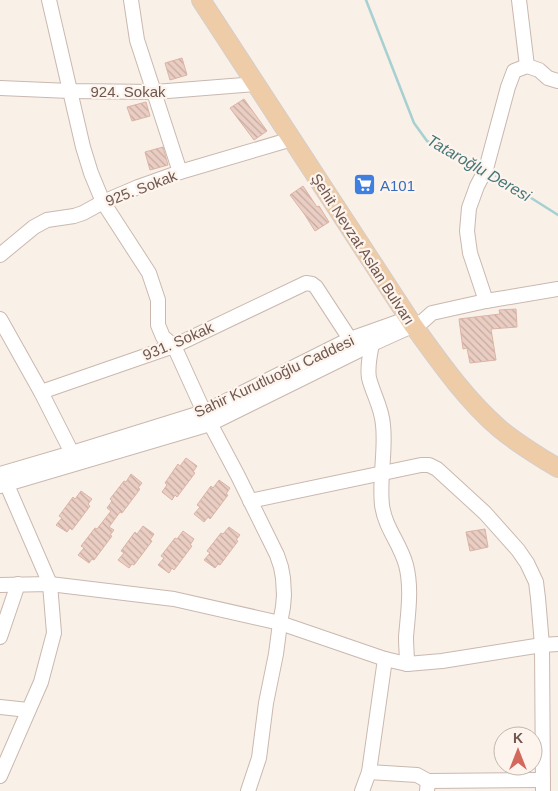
<svg xmlns="http://www.w3.org/2000/svg" width="558" height="791" font-family="Arial,sans-serif">
	<style>
		.lines { fill: none; stroke-linecap: round; stroke-linejoin: round }
		.stream { stroke: #a6d0d1; stroke-width: 2.5 }
		.building { fill: url(#building-back-hatch); stroke: #dcb3a5 }
		.minor-casing { stroke: #cab8af; stroke-width: 16 }
		.major-casing { stroke: #d4cdca; stroke-width: 20 }
		.minor { stroke: #fff; stroke-width: 14 }
		.major { stroke: #efcca8; stroke-width: 18 }
		.labels { text-anchor: middle; dominant-baseline: central; stroke-width: 4.5; stroke-linejoin: round; paint-order: stroke }
		.street-label { font-size: 15px; fill: #70574f; stroke: #fdf5ed }
		.shop-label { font-size: 15px; fill: #366cbe; stroke: #fdf5ed; text-anchor: start }
		.water-label { font-size: 16px; font-style: italic; fill: #48777a; stroke: #fdf5ed }
	</style>
	<defs>
		<pattern id="building-back-hatch" width="6" height="6" patternUnits="userSpaceOnUse" patternTransform="scale(1.25)"><rect width="6" height="6" fill="#ebcec3"/><path d="M-1 5l2 2M0 0l6 6M5-1l2 2" fill="none" stroke="#c3aaa1"/></pattern>
	</defs>
	<rect width="100%" height="100%" fill="#f9f0e7"/>
	<g class="lines">
		<g class="stream">
			<path d="M366 0 414 123 427 141 481 167"/>
			<path d="M490 172 558 215"/>
		</g>
	</g>
	<g class="building">
		<path d="M182 58 187 75 170 80 165 63Z"/>
		<path d="M244 99 267 131 254 140 230 108Z"/>
		<path d="M146 102 150 116 132 121 127 107Z"/>
		<path d="M163 147 168 165 150 170 145 152Z"/>
		<path d="M303 186 317 207 319 206 329 222 315 231 305 215 290 195Z"/>
		<path d="M516 309 517 327 491 329 496 360 470 363 467 348 463 349 459 319 500 314 499 310Z"/>
		<path d="M186 458 197 466 193 472 195 473 177 497 175 495 172 500 162 492 167 485 165 483 178 464 180 466Z"/>
		<path d="M131 474 142 483 138 488 140 489 122 513 120 512 109 527 114 530 110 535 112 536 94 560 92 559 89 563 78 555 84 548 81 546 95 528 97 529 111 511 107 508 112 501 110 499 124 481 126 482Z"/>
		<path d="M219 480 230 488 226 494 228 495 210 519 208 517 204 522 194 514 200 507 197 505 211 486 213 488Z"/>
		<path d="M81 491 92 499 88 504 90 506 72 530 70 528 67 532 56 525 62 518 59 516 73 497 75 499Z"/>
		<path d="M143 526 154 534 150 540 152 541 134 565 132 564 129 568 118 560 124 553 121 551 135 532 137 534Z"/>
		<path d="M229 527 240 535 236 540 238 541 220 565 218 564 215 568 204 560 210 553 207 551 221 533 223 534Z"/>
		<path d="M485 529 488 547 470 551 466 532Z"/>
		<path d="M183 531 194 539 190 545 192 546 174 570 172 568 169 573 158 565 164 558 161 556 175 538 177 539Z"/>
	</g>
	<g class="lines">
		<defs>
			<g id="minor">
				<path d="M49 0 83 147 91 173 103 202 149 273 158 300V325L163 337 174 346 204 412 238 476 277 555 281 567 283 578 284 595 283 607 280 623 276 654 266 703 259 758 248 791"/>
				<path d="M131 0 137 40 180 172"/>
				<path d="M519 0 527 66"/>
				<path d="M0 88 70 91 155 92 256 84"/>
				<path d="M0 255 34 227 47 220 74 216 83 213 103 202 138 187 180 172 292 139"/>
				<path d="M486 301 470 253 467 231 469 208 477 186 486 169 508 87 514 71 527 66 539 70 548 78 558 81"/>
				<path d="M0 319 41 392 72 453"/>
				<path d="M372 344C370 354 367 367 369 378 373 394 382 408 383 425 386 450 379 480 382 505 385 528 400 543 406 565 412 588 408 613 406 637 406 646 407 655 407 664"/>
				<path d="M41 392 174 346 306 283 312 284 316 287 350 339"/>
				<path d="M0 474 72 453 204 412 350 339 409 318"/>
				<path d="M0 486 210 424 372 344 423 321 432 313 486 301 558 289"/>
				<path d="M250 501 421 465H429L437 469 485 513 518 550 527 563 536 582 538 598 542 645 543 791"/>
				<path d="M0 585 50 584 174 599 280 623 385 659 407 664 442 661 542 645 558 644"/>
				<path d="M0 637 18 584"/>
				<path d="M0 707 28 710"/>
				<path d="M369 772 417 775 428 781"/>
				<path d="M0 776 41 682 54 633 50 584 4 478"/>
				<path d="M362 791 369 772 385 659"/>
				<path d="M427 791 428 781 543 780"/>
			</g>
			<path id="major" d="M201 0 413 325C439 361 466 400 500 429 518 444 538 456 558 468"/>
		</defs>
		<use href="#minor" class="minor-casing"/>
		<use href="#major" class="major-casing"/>
		<use href="#minor" class="minor"/>
		<use href="#major" class="major"/>
	</g>
	<defs>
		<symbol id="supermarket-square" viewBox="-11 -11 22 22"><rect x="-9" y="-9" width="18" height="18" rx="4" fill="#3f7fe0" stroke="#fdf5ed"/><path d="M-6-5.5h2.5l.6 2H6L4.5 2H-2.5L-4.4-4H-6ZM-1.5 3.2a1.3 1.3 0 1 0 .1 0ZM3 3.2a1.3 1.3 0 1 0 .1 0Z" fill="#fff"/></symbol>
	</defs>
	<g fill-rule="evenodd">
		<use href="#supermarket-square" x="352" y="172" width="25" height="25"/>
	</g>
	<g class="labels">
		<g class="street-label">
			<text x="128" y="91">924. Sokak</text>
			<text transform="translate(141 188) rotate(-21)">925. Sokak</text>
			<text transform="translate(363 249) rotate(57)">Şehit Nevzat Aslan Bulvarı</text>
			<text transform="translate(178 341) rotate(-23)">931. Sokak</text>
			<text transform="translate(274 376) rotate(-25)">Sahir Kurutluoğlu Caddesi</text>
		</g>
		<g class="shop-label">
			<text x="380" y="185">A101</text>
		</g>
		<g class="water-label">
			<text transform="translate(479 168) rotate(30)">Tataroğlu Deresi</text>
		</g>
	</g>
	<g transform="translate(518 751)"><circle r="24" fill="#fdf5ed" stroke="#c5b6ae"/>
	<path d="M0-4L9 19L0 12L-9 19Z" fill="#d3685d"/>
	<text y="-8" font-size="14" font-weight="bold" text-anchor="middle" fill="#70574f">K</text>
	</g>
</svg>
